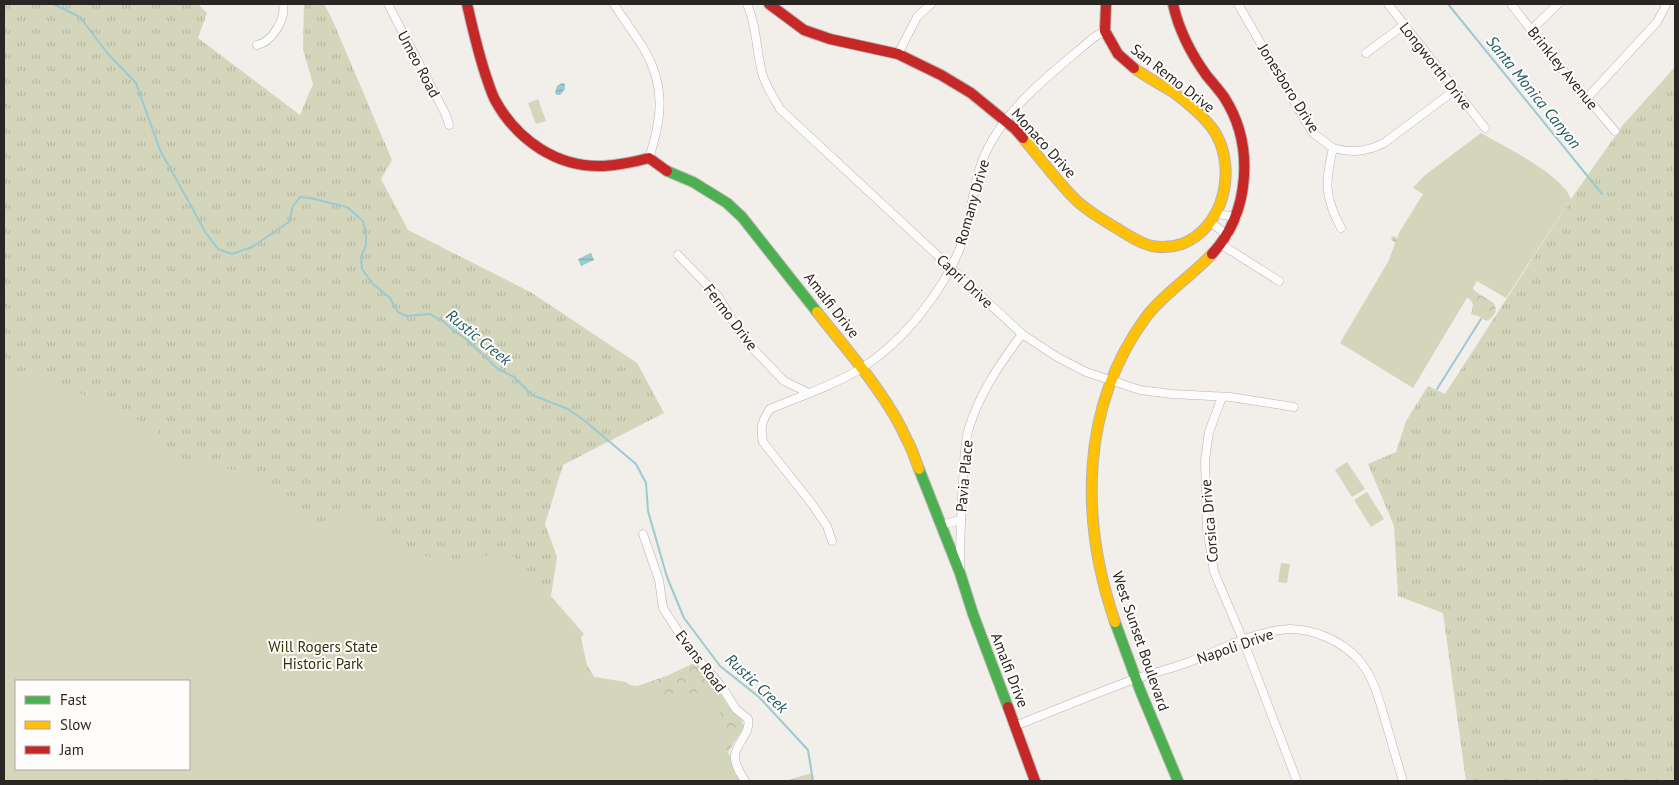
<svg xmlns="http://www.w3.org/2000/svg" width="1679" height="785" font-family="'PT Sans',sans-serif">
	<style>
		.grass { fill: url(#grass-tufts) }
		.forest { fill: url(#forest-crowns) }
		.park { fill: #d4d6bc; fill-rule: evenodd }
		.water { fill: url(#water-rules) }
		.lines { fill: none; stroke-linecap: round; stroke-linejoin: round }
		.stream { stroke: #9acad2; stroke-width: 2 }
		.street-casing { stroke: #b7b4b1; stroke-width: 9 }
		.fast-casing { stroke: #b7b4b1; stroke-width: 12 }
		.slow-casing { stroke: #b7b4b1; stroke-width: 12 }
		.jam-casing { stroke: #b7b4b1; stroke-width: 12 }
		.street { stroke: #fdfcfc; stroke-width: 8 }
		.fast { stroke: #4caf50; stroke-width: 10 }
		.slow { stroke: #ffc107; stroke-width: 10 }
		.jam { stroke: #c62828; stroke-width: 10 }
		.labels { text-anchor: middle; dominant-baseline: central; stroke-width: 4; stroke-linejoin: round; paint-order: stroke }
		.street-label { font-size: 15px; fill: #292623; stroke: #fffdfb }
		.park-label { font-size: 15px; fill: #2c3207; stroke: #fffdfb }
		.water-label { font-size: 16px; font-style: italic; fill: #205b64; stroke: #fffdfb }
	</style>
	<defs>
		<pattern id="grass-tufts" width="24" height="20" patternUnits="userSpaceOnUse" patternTransform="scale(1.25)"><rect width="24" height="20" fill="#d4d6bc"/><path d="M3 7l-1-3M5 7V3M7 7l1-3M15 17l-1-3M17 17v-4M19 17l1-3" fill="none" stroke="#b6b8a1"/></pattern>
		<pattern id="forest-crowns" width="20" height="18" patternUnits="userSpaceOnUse" patternTransform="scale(1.25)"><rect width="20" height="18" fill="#d4d6bc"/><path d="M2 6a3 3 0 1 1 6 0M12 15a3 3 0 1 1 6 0" fill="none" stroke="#b6b8a1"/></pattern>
		<pattern id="water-rules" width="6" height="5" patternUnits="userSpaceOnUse" patternTransform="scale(1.25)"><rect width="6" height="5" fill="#9acad2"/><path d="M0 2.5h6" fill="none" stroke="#85adb4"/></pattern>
	</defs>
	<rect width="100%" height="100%" fill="#f2eeea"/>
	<g class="grass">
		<path d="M4 4H198L207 13 198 38 300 115 313 84 303 49 304 4H324L332 19 392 160 381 179 408 230 532 293 637 363 664 413 563 465 545 524 557 557 550 602 606 697 260 717 4 583Z"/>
		<path d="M1675 67V781H1466L1443 613 1398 596 1394 526 1368 464 1396 452 1406 421 1428 386 1445 394 1571 199 1623 125Z"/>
	</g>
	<g class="forest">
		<path d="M1394 236 1458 276 1479 294 1494 303C1498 312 1494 316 1487 321L1478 316 1471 314 1473 305 1471 300 1441 282 1392 240 1391 237Z"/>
		<path d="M700 660 728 706 741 718 744 727 728 752 741 781 606 697 669 675Z"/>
		<path d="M812 773 813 781H785Z"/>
	</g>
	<g class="park">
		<path d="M538 99 546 121 536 124 528 103Z"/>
		<path d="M1481 133C1503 146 1562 174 1571 199L1506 298 1477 281 1413 388 1340 343 1388 262 1400 231 1423 194 1413 188 1424 176Z"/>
		<path d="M41 374 128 417 157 426 163 459 185 465 236 470 292 498 320 528 351 515 404 552 454 561 508 552 530 572 584 634 581 637 589 676 626 682 630 685 655 688 666 699 699 692 706 686 711 690 710 693 721 714 726 754 732 768 741 781H4V377ZM16 681H189V769H16Z"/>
		<path d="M1347 462 1365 489 1352 497 1335 470Z"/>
		<path d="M1367 492 1384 519 1371 527 1354 500Z"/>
		<path d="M1281 563 1290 564 1287 583 1278 582Z"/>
	</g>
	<g class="water">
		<path d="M562 83 565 84V89L560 95H557L555 93 557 86Z"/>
		<path d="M591 253 594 260 581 266 578 259Z"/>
	</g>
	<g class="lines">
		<g class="stream">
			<path d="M53 4 80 17 108 54 136 83 160 150 206 233 218 249 232 254 252 247 289 222 293 206 300 197 310 198 347 207 363 221 366 236V245L361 257 362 269 373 284 390 298 398 312 406 316 430 314 444 322 454 331 466 339 498 369 514 377 532 395 568 409 585 421 636 464 646 483 648 511 667 577 684 618 720 666 759 697 808 750 813 781"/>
			<path d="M1448 4 1602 194"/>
			<path d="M1437 389 1481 319"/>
		</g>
		<defs>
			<g id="street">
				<path d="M388 4 446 115 449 125"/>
				<path d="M614 4C623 19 635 34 644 49 666 87 662 118 649 158"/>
				<path d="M747 4C757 26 756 50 762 73 765 85 774 98 780 109L1022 334 1057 357 1086 372 1140 390 1172 394 1230 397 1294 407"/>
				<path d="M1238 4 1306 122 1313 133 1333 148C1325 182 1324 196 1341 228"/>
				<path d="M1388 4 1485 128"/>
				<path d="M1511 4 1557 63 1615 131"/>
				<path d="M1531 30 1558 4"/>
				<path d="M257 45C272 42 286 19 283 4"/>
				<path d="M1366 53 1404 25"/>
				<path d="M898 54 917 17 931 4"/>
				<path d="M1587 98 1657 22 1666 5"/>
				<path d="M1333 148C1352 153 1366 152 1384 143L1455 90"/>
				<path d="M1217 214 1237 217"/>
				<path d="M1212 223 1228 236"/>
				<path d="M1222 245 1279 281"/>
				<path d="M678 255 718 296 743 338 784 381 809 393"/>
				<path d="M1222 397 1209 432 1205 460 1207 528 1214 572 1243 640 1297 781"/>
				<path d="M941 525 961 520"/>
				<path d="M643 534 659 580 663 608 688 647 722 687 736 709 748 719C751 733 737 742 735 755 734 765 741 774 745 781"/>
				<path d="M832 541 827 526 812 504 763 442C760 428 762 420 770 409 801 396 832 386 860 369 904 342 948 286 964 237 973 209 973 177 987 150 1010 103 1055 71 1093 38L1105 31"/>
				<path d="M960 570C960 540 961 511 963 481 964 463 964 445 969 428 980 392 1000 364 1022 334"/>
				<path d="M1015 726C1055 710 1094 694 1135 679 1152 673 1171 669 1189 662 1221 650 1254 631 1289 629 1313 629 1340 640 1357 658 1374 676 1379 700 1386 723 1392 743 1397 762 1403 781"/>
			</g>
			<g id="fast">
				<path d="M667 171 693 182 727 203 742 217 817 312"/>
				<path d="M919 469 960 573 973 614 1008 707"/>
				<path d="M1115 622 1140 690 1178 781"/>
			</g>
			<g id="slow">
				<path d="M1023 138C1040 158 1056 180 1075 199 1087 211 1103 220 1118 229 1129 236 1140 243 1152 246 1162 248 1173 247 1182 244 1223 228 1237 172 1216 134 1208 120 1186 101 1173 92 1160 84 1146 77 1134 68"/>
				<path d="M817 312C847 350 888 396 907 440 912 449 915 459 919 469"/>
				<path d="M1115 622C1080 520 1080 407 1146 317 1164 293 1191 277 1212 254"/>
			</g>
			<g id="jam">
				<path d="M467 4C473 30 479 57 488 82 490 88 492 94 495 100 517 140 557 168 604 166 619 165 634 162 649 158L667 171"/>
				<path d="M769 4 804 30 830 39 898 54 941 75 971 93 1015 129 1023 138"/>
				<path d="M1106 4 1105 31 1118 54 1134 68"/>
				<path d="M1173 4C1179 31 1191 54 1207 76 1213 83 1219 90 1224 97 1255 145 1250 213 1212 254"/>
				<path d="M1008 707 1035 781"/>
			</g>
		</defs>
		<use href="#street" class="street-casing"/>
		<use href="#fast" class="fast-casing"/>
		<use href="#slow" class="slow-casing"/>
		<use href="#jam" class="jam-casing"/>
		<use href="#street" class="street"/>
		<use href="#fast" class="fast"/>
		<use href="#slow" class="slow"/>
		<use href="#jam" class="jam"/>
	</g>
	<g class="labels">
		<g class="street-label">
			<text transform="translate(419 64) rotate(62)">Umeo Road</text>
			<text transform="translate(1436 66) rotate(52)">Longworth Drive</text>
			<text transform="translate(1563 68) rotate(51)">Brinkley Avenue</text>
			<text transform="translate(1173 78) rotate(38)">San Remo Drive</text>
			<text transform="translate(1289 88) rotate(58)">Jonesboro Drive</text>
			<text transform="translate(1044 143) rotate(48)">Monaco Drive</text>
			<text transform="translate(972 202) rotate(-74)">Romany Drive</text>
			<text transform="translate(965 281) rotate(43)">Capri Drive</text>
			<text transform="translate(832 305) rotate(52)">Amalfi Drive</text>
			<text transform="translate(731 317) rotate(53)">Fermo Drive</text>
			<text transform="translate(964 476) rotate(-85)">Pavia Place</text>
			<text transform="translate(1209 521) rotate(-95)">Corsica Drive</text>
			<text transform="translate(1141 641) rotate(71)">West Sunset Boulevard</text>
			<text transform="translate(1235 646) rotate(-19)">Napoli Drive</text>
			<text transform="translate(701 661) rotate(53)">Evans Road</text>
			<text transform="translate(1010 670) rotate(69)">Amalfi Drive</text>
		</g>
		<g class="park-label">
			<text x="323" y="646">Will Rogers State<tspan x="323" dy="17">Historic Park</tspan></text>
		</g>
		<g class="water-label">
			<text transform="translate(1534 92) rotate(51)">Santa Monica Canyon</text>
			<text transform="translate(479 337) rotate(39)">Rustic Creek</text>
			<text transform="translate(757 683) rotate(43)">Rustic Creek</text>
		</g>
	</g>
	<rect width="1679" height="785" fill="none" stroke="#292623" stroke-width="10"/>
	<rect x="15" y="680" width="175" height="90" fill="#fffdfb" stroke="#a9a7a5"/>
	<rect x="25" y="696" width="25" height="8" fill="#4caf50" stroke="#a9a7a5"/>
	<text x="60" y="705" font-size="15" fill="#292623">Fast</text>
	<rect x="25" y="721" width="25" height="8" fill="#ffc107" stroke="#a9a7a5"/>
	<text x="60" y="730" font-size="15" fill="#292623">Slow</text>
	<rect x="25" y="746" width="25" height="8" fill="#c62828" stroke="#a9a7a5"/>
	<text x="60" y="755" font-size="15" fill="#292623">Jam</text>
</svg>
